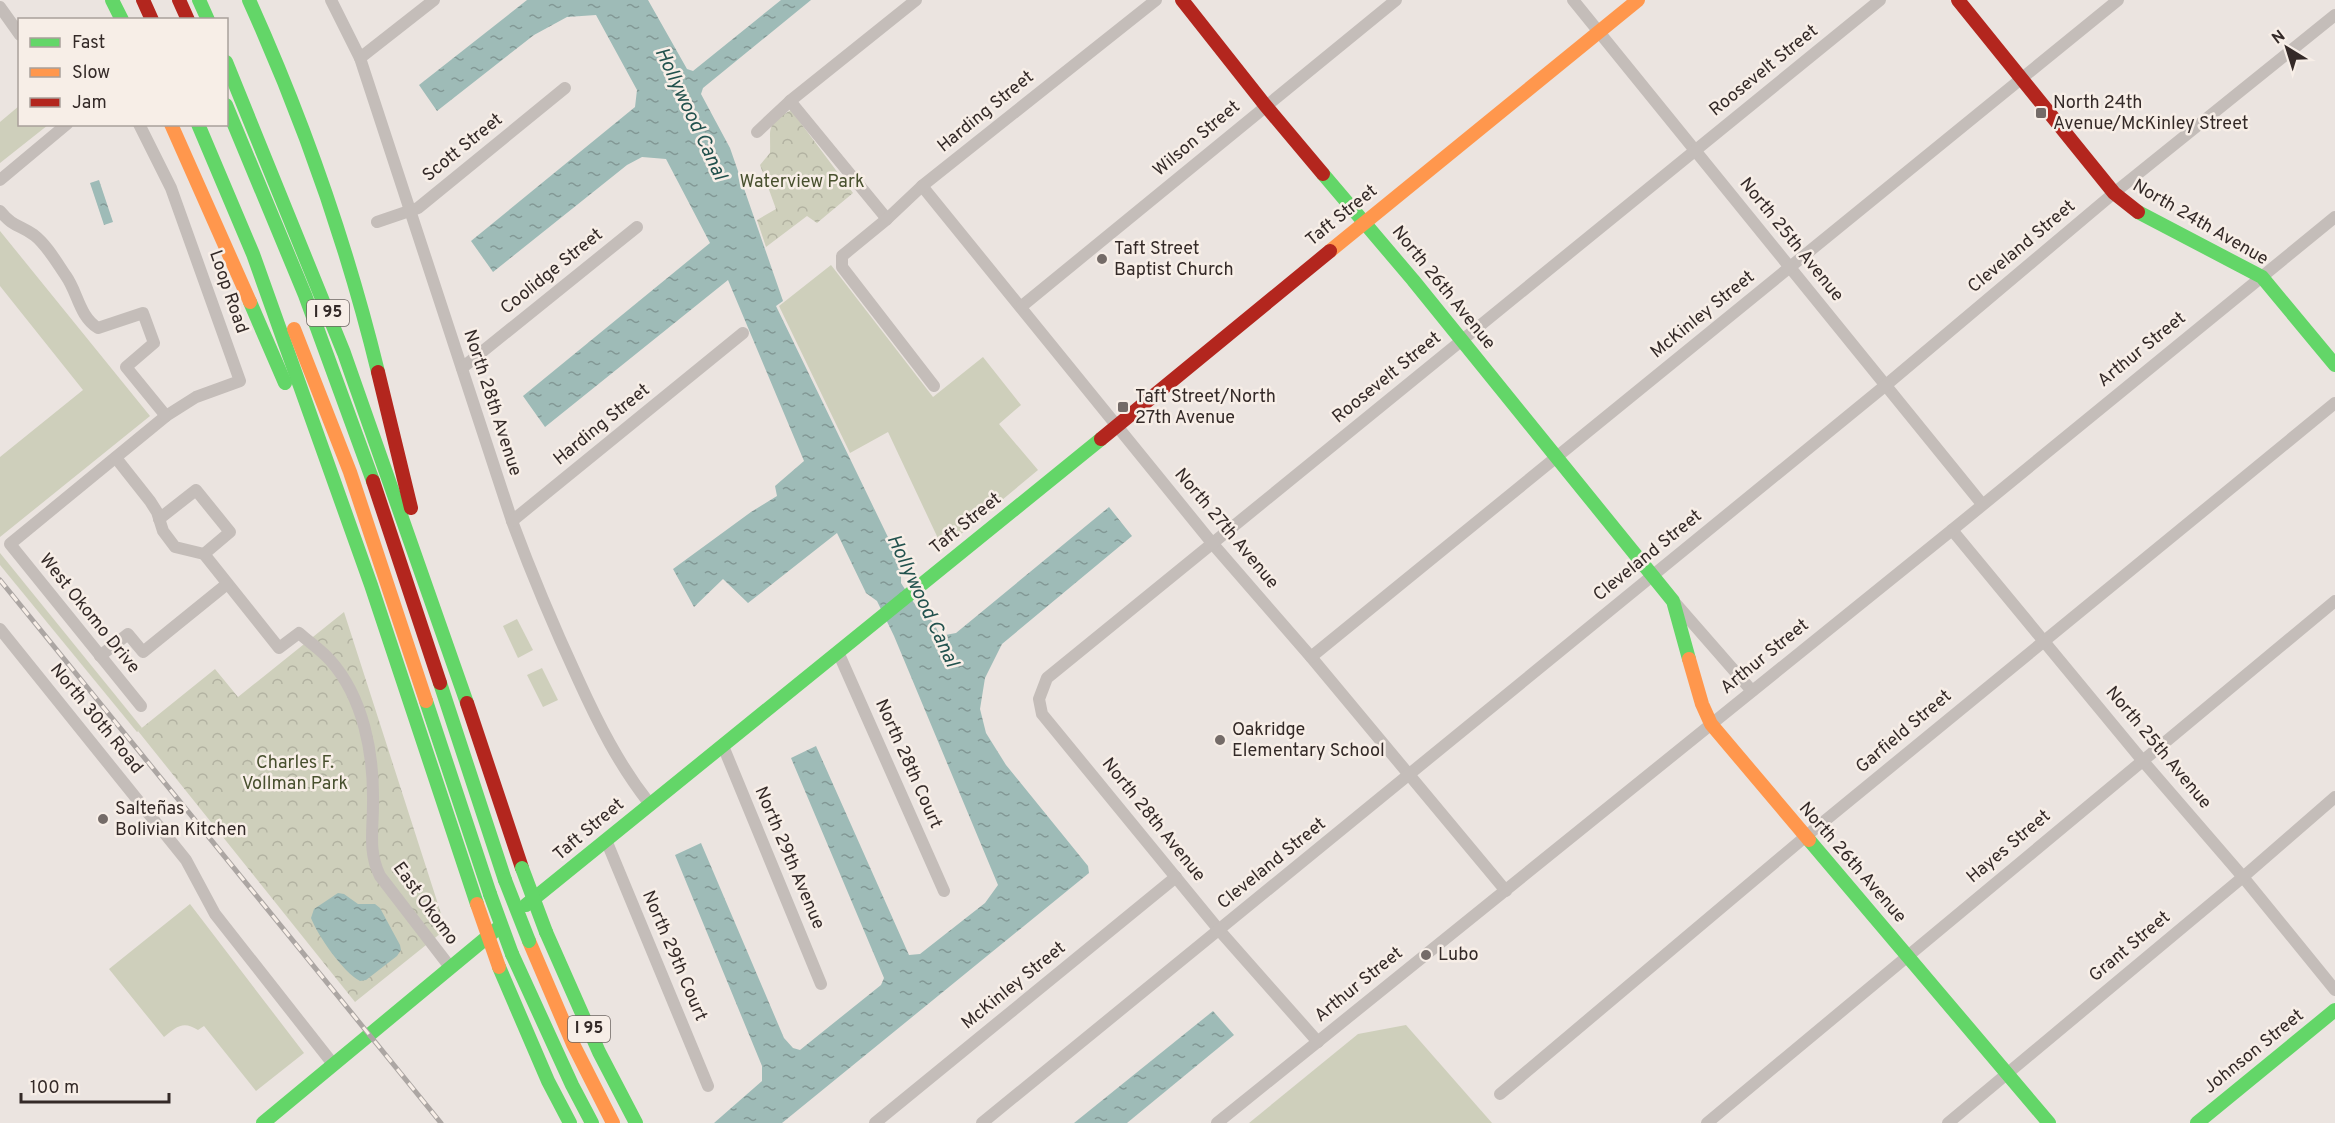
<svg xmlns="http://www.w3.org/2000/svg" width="2335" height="1123" font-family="Overpass,sans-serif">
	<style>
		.green { fill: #cecfbb }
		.park { fill: url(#park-crowns) }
		.water { fill: url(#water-ripples) }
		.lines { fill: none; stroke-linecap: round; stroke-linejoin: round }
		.street { stroke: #c4bdb9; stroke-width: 12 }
		.fast { stroke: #63d668; stroke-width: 14 }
		.slow { stroke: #ff974d; stroke-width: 14 }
		.jam { stroke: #b3261e; stroke-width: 14 }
		.rail-casing { stroke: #aca6a3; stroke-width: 5 }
		.rail { stroke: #f7eee7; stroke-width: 3; stroke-dasharray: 9; stroke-linecap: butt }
		.fast-bridge { stroke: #63d668; stroke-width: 14 }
		.slow-bridge { stroke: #ff974d; stroke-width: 14 }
		.poi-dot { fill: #746b68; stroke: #f7eee7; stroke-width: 2 }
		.labels { text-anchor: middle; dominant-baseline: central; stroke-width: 5; stroke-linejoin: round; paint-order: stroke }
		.shield { fill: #f7eee7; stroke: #6e6561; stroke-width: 1.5 }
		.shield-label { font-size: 16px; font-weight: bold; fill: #342a28 }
		.street-label { font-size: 18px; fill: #342a28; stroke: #f7eee7 }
		.poi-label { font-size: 18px; fill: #342a28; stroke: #f7eee7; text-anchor: start }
		.park-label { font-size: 18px; fill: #48502e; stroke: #f7eee7 }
		.water-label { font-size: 20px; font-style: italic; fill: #21514d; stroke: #f7eee7 }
	</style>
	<defs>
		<pattern id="park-crowns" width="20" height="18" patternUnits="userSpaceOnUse" patternTransform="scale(1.5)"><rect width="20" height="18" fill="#cecfbb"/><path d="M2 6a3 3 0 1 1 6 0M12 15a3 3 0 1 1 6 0" fill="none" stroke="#b2b2a1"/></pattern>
		<pattern id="water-ripples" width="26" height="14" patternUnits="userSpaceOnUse" patternTransform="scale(1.5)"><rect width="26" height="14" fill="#9ebbb7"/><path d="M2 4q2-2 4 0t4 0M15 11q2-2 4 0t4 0" fill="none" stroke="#829895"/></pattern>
	</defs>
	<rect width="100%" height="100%" fill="#ebe4e0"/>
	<g class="green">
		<path d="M19 106 20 124 48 125 0 163V122Z"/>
		<path d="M0 231 150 416 0 537V457L83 390 0 286Z"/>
		<path d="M831 265 933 397 983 357 1021 405 999 424 1038 470 943 549 888 432 850 453 779 306Z"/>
		<path d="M0 553 142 728 137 732 0 565Z"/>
		<path d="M517 619 533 650 518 658 503 626Z"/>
		<path d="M542 668 558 700 543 707 527 675Z"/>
		<path d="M190 904 304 1053 256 1091 204 1026 198 1030C183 1020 176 1027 164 1037L109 969Z"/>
		<path d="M1406 1025 1492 1123H1249L1358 1034Z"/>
	</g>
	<g class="park">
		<path d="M791 110 853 193 817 223 807 216 766 247 757 220 776 209 760 165 770 153C771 126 765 126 791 110Z"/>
		<path d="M344 612 446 929 355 1002 138 731 215 669 238 697Z"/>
	</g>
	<g class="water">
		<path d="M527 0H648L687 69 693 71 781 0H811L703 88 701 94 730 148 783 301 776 306 901 564V583L914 603 934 623 940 636 956 633 1109 507 1132 536 1002 644 985 678 980 709 986 733 1006 765 1088 866 1089 873 782 1123H714L762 1081V1066L675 855 701 843 784 1038 793 1048 800 1050 881 985 884 978 791 758 816 746 909 955 920 954 985 903 998 885 894 636 877 601 866 593 837 533 748 603 723 579 694 607 673 569 751 512 777 496 775 486 804 461 728 280 545 427 523 396 710 243 666 159 642 157 627 165 493 272 471 241 635 107 637 90 596 15 567 17 534 35 437 111 419 85Z"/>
		<path d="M99 180 113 222 104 225 90 183Z"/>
		<path d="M338 893 344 894 358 904H375L380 908 400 945 401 950 397 956 366 980 360 981C343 972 318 936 311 918L314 909Z"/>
		<path d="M1213 1011 1234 1035 1127 1123H1074Z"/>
	</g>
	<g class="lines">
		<g class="street">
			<path d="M331 0 360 58 512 521C532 575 554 627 578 679 598 723 619 765 649 803"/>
			<path d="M1573 0 1982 504"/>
			<path d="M0 7 20 35"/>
			<path d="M360 58 434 0"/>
			<path d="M790 101 887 219"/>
			<path d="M139 124 171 188 240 381 196 397 166 416 10 544 141 706"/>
			<path d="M757 132 790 101 916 0"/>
			<path d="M0 180 67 124"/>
			<path d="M922 186 1212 543 1311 657 1506 891"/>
			<path d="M0 211C13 227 20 225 34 235 47 245 57 263 66 276 78 293 79 316 98 328L143 313 154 343 126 367 166 416"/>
			<path d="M377 222 418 208 565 88"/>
			<path d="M1022 306 1396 0"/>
			<path d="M462 368 637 227"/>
			<path d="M934 386 842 267V256L887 219 922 186 1156 0"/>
			<path d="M116 458 150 501 157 512 163 531 175 547 204 554 279 648 299 633C309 642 321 650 330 660 364 698 374 755 373 804 373 830 368 852 380 876L450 967"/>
			<path d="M159 519 196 490 230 532 204 554"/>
			<path d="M512 521 743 333"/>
			<path d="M1952 530 2142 760 2243 877 2335 990"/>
			<path d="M1676 604 1752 691"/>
			<path d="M0 629 186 860 215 914 333 1064"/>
			<path d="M838 652 944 891"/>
			<path d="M100 656 128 634 143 652 227 584"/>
			<path d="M1311 657 2118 0"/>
			<path d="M723 746 821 984"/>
			<path d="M606 840 708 1086"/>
			<path d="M1318 1042 1219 930 1042 714 1039 699 1047 678 1880 0"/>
			<path d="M1500 1094 1805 837 2335 403"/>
			<path d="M875 1123 1176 877"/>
			<path d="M982 1123 1886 385 2114 193 2335 15"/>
			<path d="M1217 1123 1952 530 2335 217"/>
			<path d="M1707 1123 2335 601"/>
			<path d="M1948 1123 2243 877 2335 797"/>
		</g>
		<g class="fast">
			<path d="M112 0 122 20"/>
			<path d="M199 0 208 20"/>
			<path d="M249 0C304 122 346 241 378 372"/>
			<path d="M226 62 344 353 467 703"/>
			<path d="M226 105 305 295 373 481"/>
			<path d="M198 124 253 254 371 585 477 904"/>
			<path d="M1323 174 1413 280 1673 601 1689 659"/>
			<path d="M2138 212 2262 277 2335 365"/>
			<path d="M250 302 285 383"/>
			<path d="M440 683 505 880"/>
			<path d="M426 701 490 894"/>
			<path d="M1809 840 2049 1123"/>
			<path d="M526 905 1101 439"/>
			<path d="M546 932 599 1052 636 1123"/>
			<path d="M512 954 572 1085 592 1123"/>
			<path d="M499 967 548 1081 570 1123"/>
			<path d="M263 1123 497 929"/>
			<path d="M2197 1123 2335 1010"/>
		</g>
		<g class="slow">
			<path d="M171 124 250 302"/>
			<path d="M1330 251 1638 0"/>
			<path d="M294 329 350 472 426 701"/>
			<path d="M1689 659 1702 704 1711 724 1809 840"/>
			<path d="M529 941 573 1044 613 1123"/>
		</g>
		<g class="jam">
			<path d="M143 0 152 20"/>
			<path d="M179 0 188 20"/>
			<path d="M1182 0 1265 105 1323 174"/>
			<path d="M1958 0 2114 193 2138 212"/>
			<path d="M378 372 411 508"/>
			<path d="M1101 439 1330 251"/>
			<path d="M373 481 440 683"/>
			<path d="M467 703 522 868"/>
		</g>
		<defs>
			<path id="rail" d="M0 580 441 1123"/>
		</defs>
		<use href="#rail" class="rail-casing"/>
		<use href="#rail" class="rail"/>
		<g class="fast-bridge">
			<path d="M522 868 546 932"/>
			<path d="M505 880 529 941"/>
			<path d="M490 894 512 954"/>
		</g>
		<path class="slow-bridge" d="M477 904 499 967"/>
	</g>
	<g class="poi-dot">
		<rect x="2035" y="107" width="12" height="12" rx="3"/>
		<circle cx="1102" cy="259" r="6"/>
		<rect x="1117" y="401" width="12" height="12" rx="3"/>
		<circle cx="1220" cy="740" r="6"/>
		<circle cx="103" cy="819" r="6"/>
		<circle cx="1426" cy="955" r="6"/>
	</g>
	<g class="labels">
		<g class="shield">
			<rect x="307" y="300" width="42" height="26" rx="4.5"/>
			<rect x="568" y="1016" width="42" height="26" rx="4.5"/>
		</g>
		<g class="shield-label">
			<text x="328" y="313">I 95</text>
			<text x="589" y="1029">I 95</text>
		</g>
		<g class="street-label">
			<text transform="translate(1764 71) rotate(-39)">Roosevelt Street</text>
			<text transform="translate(986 112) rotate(-39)">Harding Street</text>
			<text transform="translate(1197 139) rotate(-40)">Wilson Street</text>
			<text transform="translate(463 148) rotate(-39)">Scott Street</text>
			<text transform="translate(1342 216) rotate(-39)">Taft Street</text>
			<text transform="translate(2200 223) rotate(30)">North 24th Avenue</text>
			<text transform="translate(1791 240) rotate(51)">North 25th Avenue</text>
			<text transform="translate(2022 247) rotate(-40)">Cleveland Street</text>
			<text transform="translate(552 272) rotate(-39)">Coolidge Street</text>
			<text transform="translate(1443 288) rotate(51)">North 26th Avenue</text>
			<text transform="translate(228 292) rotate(71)">Loop Road</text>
			<text transform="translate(1703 315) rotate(-39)">McKinley Street</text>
			<text transform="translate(2142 350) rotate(-39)">Arthur Street</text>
			<text transform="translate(1387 378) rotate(-39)">Roosevelt Street</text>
			<text transform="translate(492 403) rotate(72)">North 28th Avenue</text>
			<text transform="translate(602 425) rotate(-39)">Harding Street</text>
			<text transform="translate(966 524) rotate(-39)">Taft Street</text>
			<text transform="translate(1226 529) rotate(50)">North 27th Avenue</text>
			<text transform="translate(1648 556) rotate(-39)">Cleveland Street</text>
			<text transform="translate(89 614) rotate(51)">West Okomo Drive</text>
			<text transform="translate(1765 657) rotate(-39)">Arthur Street</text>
			<text transform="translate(96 719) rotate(51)">North 30th Road</text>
			<text transform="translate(1904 732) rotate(-40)">Garfield Street</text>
			<text transform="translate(2158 748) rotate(50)">North 25th Avenue</text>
			<text transform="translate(908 764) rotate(66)">North 28th Court</text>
			<text transform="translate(1153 820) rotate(51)">North 28th Avenue</text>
			<text transform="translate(589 830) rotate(-40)">Taft Street</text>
			<text transform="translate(2009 847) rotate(-40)">Hayes Street</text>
			<text transform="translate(789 858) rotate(67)">North 29th Avenue</text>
			<text transform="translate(1852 863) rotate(49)">North 26th Avenue</text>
			<text transform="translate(1272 864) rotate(-39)">Cleveland Street</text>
			<text transform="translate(425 904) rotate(54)">East Okomo</text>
			<text transform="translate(2130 947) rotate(-40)">Grant Street</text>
			<text transform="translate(674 956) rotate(67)">North 29th Court</text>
			<text transform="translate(1359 985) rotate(-39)">Arthur Street</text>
			<text transform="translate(1014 986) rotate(-39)">McKinley Street</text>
			<text transform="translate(2254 1052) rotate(-39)">Johnson Street</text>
		</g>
		<g class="poi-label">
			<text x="2053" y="103">North 24th<tspan x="2053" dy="21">Avenue/McKinley Street</tspan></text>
			<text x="1114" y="249">Taft Street<tspan x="1114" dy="21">Baptist Church</tspan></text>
			<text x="1135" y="397">Taft Street/North<tspan x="1135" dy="21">27th Avenue</tspan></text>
			<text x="1232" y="730">Oakridge<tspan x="1232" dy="21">Elementary School</tspan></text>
			<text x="115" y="809">Salteñas<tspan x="115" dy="21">Bolivian Kitchen</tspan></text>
			<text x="1438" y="955">Lubo</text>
		</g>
		<g class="park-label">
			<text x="802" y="182">Waterview Park</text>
			<text x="295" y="763">Charles F.<tspan x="295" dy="21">Vollman Park</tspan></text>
		</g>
		<g class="water-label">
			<text transform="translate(690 114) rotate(65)">Hollywood Canal</text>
			<text transform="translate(922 601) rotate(65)">Hollywood Canal</text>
		</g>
	</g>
	<rect x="18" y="18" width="210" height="108" fill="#f7eee7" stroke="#a9a09b" stroke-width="1.5"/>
	<rect x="30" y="38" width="30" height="9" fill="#63d668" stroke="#a9a09b" stroke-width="1.5"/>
	<text x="72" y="48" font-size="18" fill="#342a28">Fast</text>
	<rect x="30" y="68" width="30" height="9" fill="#ff974d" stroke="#a9a09b" stroke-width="1.5"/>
	<text x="72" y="78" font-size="18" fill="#342a28">Slow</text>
	<rect x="30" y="98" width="30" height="9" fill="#b3261e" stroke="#a9a09b" stroke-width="1.5"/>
	<text x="72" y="108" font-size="18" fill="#342a28">Jam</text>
	<g transform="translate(2287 48) rotate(322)" stroke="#f7eee7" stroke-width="4.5" paint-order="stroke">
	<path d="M0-4.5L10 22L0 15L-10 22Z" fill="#342a28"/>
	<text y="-9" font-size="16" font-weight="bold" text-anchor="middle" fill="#342a28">N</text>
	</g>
	<path d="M21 1093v9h148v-9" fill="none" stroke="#342a28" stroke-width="3"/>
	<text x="30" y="1093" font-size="18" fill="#342a28" stroke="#f7eee7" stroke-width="4.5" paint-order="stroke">100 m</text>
</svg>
